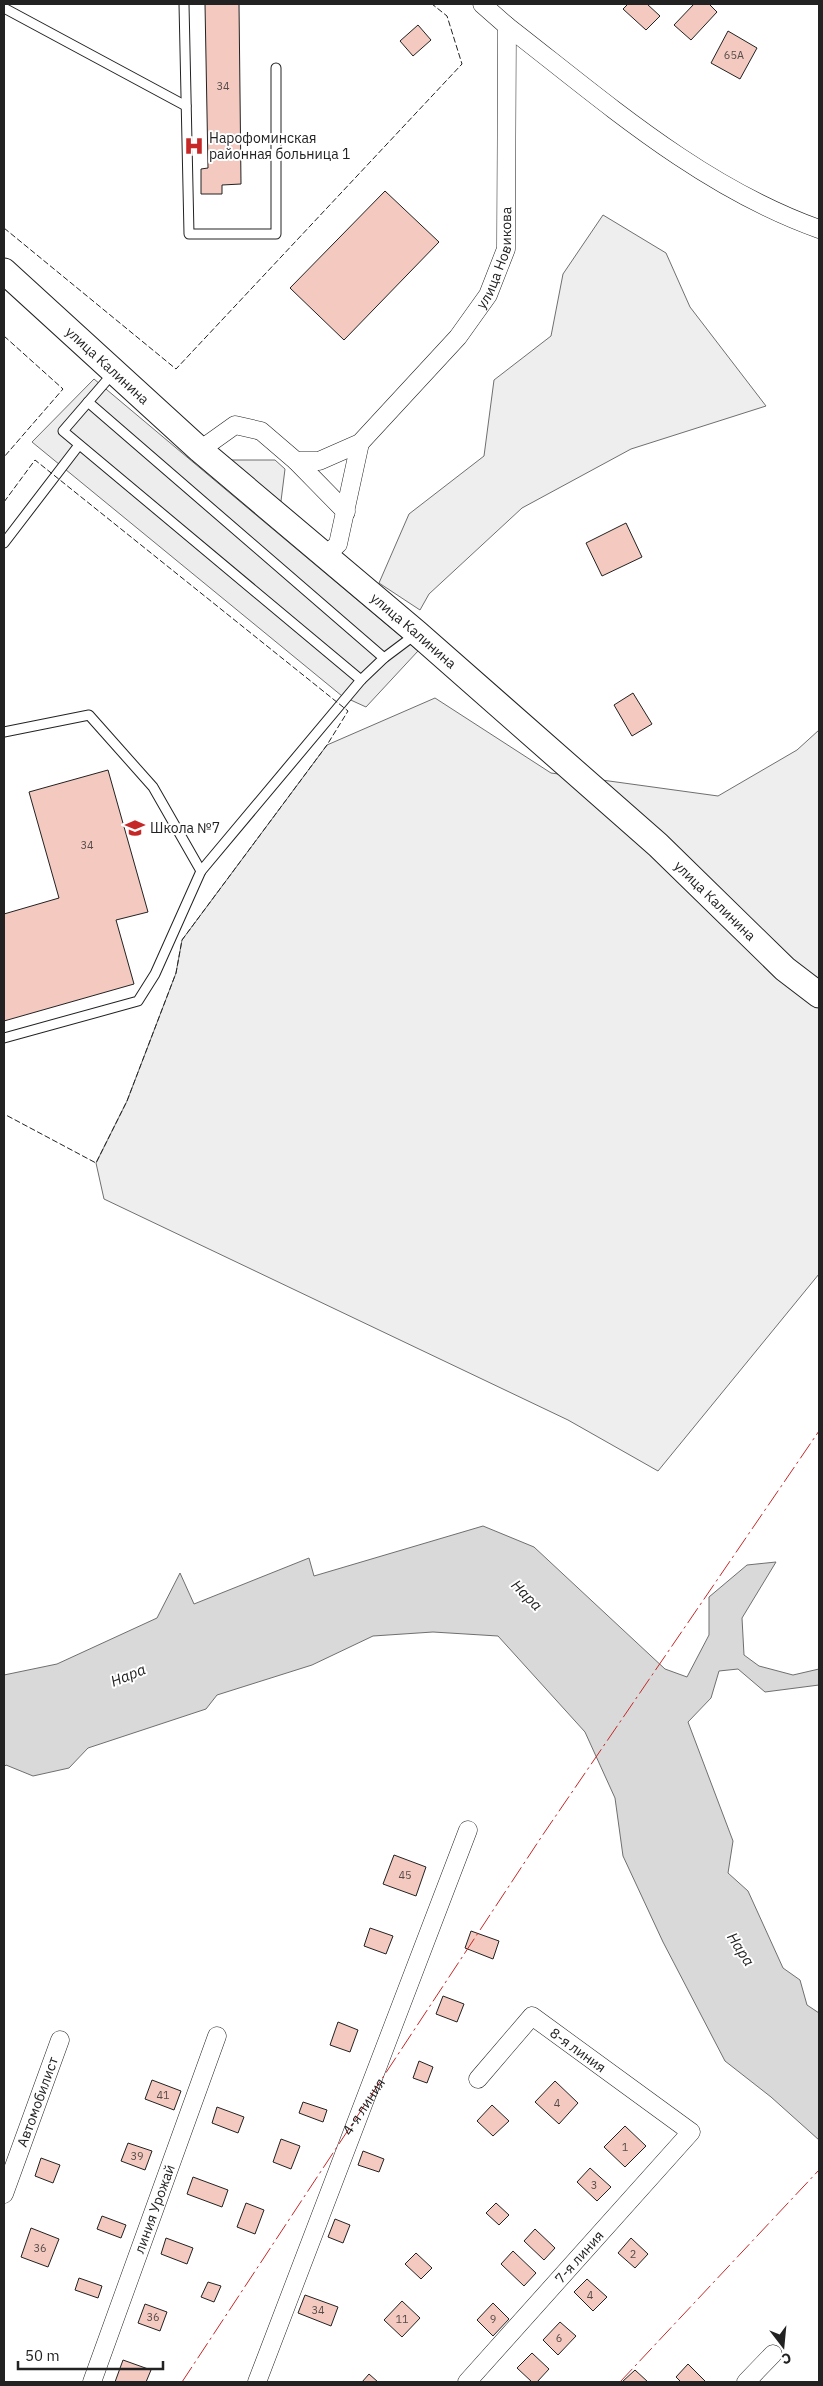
<svg xmlns="http://www.w3.org/2000/svg" width="823" height="2386" font-family="'IBM Plex Sans',sans-serif">
	<style>
		.green { fill: #eee; stroke: #6f6f6f }
		.parking { fill: #ededed; stroke: #6f6f6f }
		.water { fill: #d9d9d9; stroke: #6f6f6f }
		.building { fill: #f3c9c0; stroke: #222 }
		.lines { fill: none; stroke-linecap: round; stroke-linejoin: round }
		.lane-casing { stroke: #222; stroke-width: 11 }
		.street-casing { stroke: #222; stroke-width: 19 }
		.secondary-casing { stroke: #222; stroke-width: 27 }
		.lane { stroke: #fff; stroke-width: 9 }
		.street { stroke: #fff; stroke-width: 18 }
		.secondary { stroke: #fff; stroke-width: 25 }
		.fence { stroke: #222; stroke-width: 1; stroke-dasharray: 6 2.5; stroke-linecap: butt }
		.power { stroke: #c62828; stroke-width: 1; stroke-dasharray: 18 4 2.5 4; stroke-linecap: butt }
		.labels { text-anchor: middle; dominant-baseline: central; stroke-width: 4; stroke-linejoin: round; paint-order: stroke }
		.number-label { font-size: 11px; fill: #564c4a }
		.poi-label { font-size: 14px; fill: #222; stroke: #fff; text-anchor: start }
		.street-label { font-size: 14px; fill: #222; stroke: #fff }
		.water-label { font-size: 15px; font-style: italic; fill: #222; stroke: #fff }
	</style>
	<rect width="100%" height="100%" fill="#fff"/>
	<g class="green">
		<path d="M603 215 666 253 690 307 766 406 631 449 522 508 429 594 420 610 379 583 409 514 484 456 494 380 551 336 563 274Z"/>
		<path d="M231 460H275L285 469 281 501 279 504 231 463Z"/>
		<path d="M435 698 551 773 718 796 797 750 819 730V1274L658 1471 568 1420 104 1199 96 1163 127 1101 176 973 182 940 327 745Z"/>
	</g>
	<path class="parking" d="M94 379 418 651 366 707 342 696 32 442Z"/>
	<path class="water" d="M483 1526 534 1547 665 1669 687 1677 709 1635V1597L747 1565 776 1562 742 1618 744 1655 759 1666 793 1675 819 1669V1685L765 1692 738 1669 719 1671 711 1698 688 1722 733 1841 728 1873 748 1891 783 1968 800 1980 807 2005 819 2013V2140L771 2097 725 2061 663 1942 623 1856 615 1798 585 1732 498 1636 433 1632 373 1636 312 1665 217 1695 206 1709 88 1748 69 1768 33 1776 6 1765 4 1767V1675L57 1664 157 1618 180 1573 194 1604 309 1558 314 1576Z"/>
	<g class="building">
		<path d="M205 4H239L241 184 222 185V194H201V169L208 168Z"/>
		<path d="M628 4H647L660 16 646 30 623 9Z"/>
		<path d="M694 4H709L717 12 691 40 674 25Z"/>
		<path d="M418 25 431 40 413 56 400 41Z"/>
		<path d="M728 31 757 48 740 79 711 63Z"/>
		<path d="M385 191 439 242 344 340 290 288Z"/>
		<path d="M626 523 642 557 602 576 586 543Z"/>
		<path d="M633 693 652 724 632 736 614 705Z"/>
		<path d="M108 770 148 912 116 920 134 984 4 1021V914L59 898 29 792Z"/>
		<path d="M394 1855 426 1867 416 1896 383 1884Z"/>
		<path d="M370 1928 393 1936 386 1954 364 1946Z"/>
		<path d="M471 1931 499 1941 493 1959 465 1948Z"/>
		<path d="M443 1996 464 2004 457 2022 436 2014Z"/>
		<path d="M338 2022 358 2030 350 2052 330 2045Z"/>
		<path d="M419 2061 433 2067 427 2083 413 2078Z"/>
		<path d="M152 2080 181 2091 174 2110 145 2099Z"/>
		<path d="M555 2081 578 2103 559 2124 535 2102Z"/>
		<path d="M303 2102 327 2110 323 2122 299 2113Z"/>
		<path d="M492 2105 509 2121 493 2136 477 2121Z"/>
		<path d="M217 2107 244 2117 238 2133 212 2123Z"/>
		<path d="M625 2126 646 2146 625 2167 604 2147Z"/>
		<path d="M281 2139 300 2146 291 2169 273 2162Z"/>
		<path d="M128 2143 152 2151 145 2170 121 2161Z"/>
		<path d="M363 2151 384 2159 379 2172 358 2165Z"/>
		<path d="M41 2158 60 2165 53 2183 35 2176Z"/>
		<path d="M590 2168 611 2187 597 2201 577 2182Z"/>
		<path d="M193 2177 228 2190 222 2207 187 2194Z"/>
		<path d="M246 2203 264 2210 255 2234 237 2227Z"/>
		<path d="M496 2203 509 2215 499 2225 486 2213Z"/>
		<path d="M102 2216 126 2225 121 2238 97 2229Z"/>
		<path d="M335 2219 350 2225 343 2243 328 2237Z"/>
		<path d="M31 2228 59 2239 48 2267 21 2257Z"/>
		<path d="M535 2229 555 2248 544 2260 524 2241Z"/>
		<path d="M166 2238 193 2248 187 2264 161 2254Z"/>
		<path d="M631 2238 648 2254 635 2268 618 2253Z"/>
		<path d="M513 2251 536 2273 524 2286 501 2264Z"/>
		<path d="M416 2253 432 2268 421 2279 405 2264Z"/>
		<path d="M79 2278 102 2286 98 2298 75 2290Z"/>
		<path d="M587 2279 607 2297 593 2311 574 2292Z"/>
		<path d="M208 2282 221 2286 214 2302 201 2297Z"/>
		<path d="M305 2295 338 2307 331 2326 298 2313Z"/>
		<path d="M402 2301 420 2318 402 2337 384 2320Z"/>
		<path d="M493 2303 509 2319 493 2336 477 2320Z"/>
		<path d="M145 2304 167 2312 160 2331 138 2323Z"/>
		<path d="M560 2322 576 2336 558 2355 543 2340Z"/>
		<path d="M532 2353 549 2369 537 2382H532L517 2368Z"/>
		<path d="M123 2360 151 2370 146 2382H115Z"/>
		<path d="M688 2364 706 2382H681L676 2377Z"/>
		<path d="M635 2370 648 2382H622Z"/>
		<path d="M369 2374 378 2382H362Z"/>
	</g>
	<g class="lines">
		<defs>
			<g id="lane">
				<path d="M184 4 189 234H276V68"/>
				<path d="M4 8 186 106"/>
				<path d="M114 372 63 431 361 680"/>
				<path d="M88 402 384 658"/>
				<path d="M4 543 79 445"/>
				<path d="M4 732 89 715 153 787 201 871"/>
				<path d="M4 1038 138 1001 155 974 201 871 361 680 384 658 416 634"/>
			</g>
			<g id="street">
				<path d="M507 26C605 102 701 187 819 229"/>
				<path id="s1" d="M200 450 235 425 261 431 296 461H319L360 443 458 337 488 295 506 249 507 26 482 4"/>
				<path d="M296 461 346 512"/>
				<path d="M325 556 338 544 360 443"/>
				<path id="s2" d="M4 2194 60 2040"/>
				<path id="s3" d="M92 2382 217 2036"/>
				<path d="M257 2382 468 1830"/>
				<path id="s4" d="M467 2382 691 2132 532 2016 478 2079"/>
				<path d="M746 2382 773 2354"/>
			</g>
			<g id="secondary">
				<path id="s5" d="M4 271 200 450 417 633 658 845 785 969 819 995"/>
			</g>
		</defs>
		<use href="#lane" class="lane-casing"/>
		<use href="#street" class="street-casing"/>
		<use href="#secondary" class="secondary-casing"/>
		<use href="#lane" class="lane"/>
		<use href="#street" class="street"/>
		<use href="#secondary" class="secondary"/>
		<g class="fence">
			<path d="M51 4H56"/>
			<path d="M4 228 176 369 462 64 447 16 432 4"/>
			<path d="M4 336 63 389 4 457"/>
			<path d="M4 502 35 460 348 711 327 745 182 940 176 973 127 1101 96 1163 4 1114"/>
		</g>
		<g class="power">
			<path id="s6" d="M182 2382 542 1836 819 1431"/>
			<path d="M620 2382 819 2170"/>
		</g>
	</g>
	<defs>
		<symbol id="hospital-bare" viewBox="-9 -9 18 18"><path d="M-5-5h3v3.5h4V-5h3V5h-3V1.5h-4V5h-3Z" fill="#c62828" stroke="#fff" stroke-width="2.5" paint-order="stroke"/></symbol>
		<symbol id="school-bare" viewBox="-9 -9 18 18"><path d="M0-5L7-2L0 1L-7-2ZM-4 1L0 2.5L4 1V4Q0 6-4 4Z" fill="#c62828" stroke="#fff" stroke-width="2.5" paint-order="stroke"/></symbol>
	</defs>
	<g fill-rule="evenodd">
		<use href="#hospital-bare" x="180" y="132" width="28" height="28"/>
		<use href="#school-bare" x="121" y="814" width="28" height="28"/>
	</g>
	<g class="labels">
		<g class="number-label">
			<text x="734" y="55">65А</text>
			<text x="223" y="86">34</text>
			<text x="87" y="845">34</text>
			<text x="405" y="1875">45</text>
			<text x="163" y="2095">41</text>
			<text x="557" y="2103">4</text>
			<text x="625" y="2147">1</text>
			<text x="137" y="2156">39</text>
			<text x="594" y="2185">3</text>
			<text x="40" y="2248">36</text>
			<text x="633" y="2254">2</text>
			<text x="590" y="2295">4</text>
			<text x="318" y="2310">34</text>
			<text x="153" y="2317">36</text>
			<text x="402" y="2319">11</text>
			<text x="493" y="2319">9</text>
			<text x="559" y="2338">6</text>
		</g>
		<g class="poi-label">
			<text x="209" y="138">Нарофоминская<tspan x="209" dy="16">районная больница 1</tspan></text>
			<text x="150" y="828">Школа №7</text>
		</g>
		<g class="street-label">
			<text stroke="none"><textPath href="#s1" startOffset="418">улица Новикова</textPath></text>
			<text stroke="none"><textPath href="#s5" startOffset="140">улица Калинина</textPath></text>
			<text stroke="none"><textPath href="#s5" startOffset="545">улица Калинина</textPath></text>
			<text stroke="none"><textPath href="#s5" startOffset="950">улица Калинина</textPath></text>
			<text transform="translate(578 2050) rotate(36)">8-я линия</text>
			<text stroke="none"><textPath href="#s2" startOffset="98">Автомобилист</textPath></text>
			<text stroke="none"><textPath href="#s6" startOffset="330">4-я линия</textPath></text>
			<text stroke="none"><textPath href="#s3" startOffset="184">линия Урожай</textPath></text>
			<text stroke="none"><textPath href="#s4" startOffset="168">7-я линия</textPath></text>
		</g>
		<g class="water-label">
			<text transform="translate(527 1595) rotate(45)">Нара</text>
			<text transform="translate(128 1675) rotate(-22)">Нара</text>
			<text transform="translate(741 1949) rotate(57)">Нара</text>
		</g>
	</g>
	<rect width="823" height="2386" fill="none" stroke="#222222" stroke-width="10"/>
	<g transform="translate(783 2346) rotate(164)" stroke="#ffffff" stroke-width="4" paint-order="stroke">
	<path d="M0-4L9 19L0 12L-9 19Z" fill="#222222"/>
	<text y="-8" font-size="14" font-weight="bold" text-anchor="middle" fill="#222222">С</text>
	</g>
	<path d="M18 2361v8h145v-8" fill="none" stroke="#222222" stroke-width="2.5"/>
	<text x="25" y="2361" font-size="15" fill="#222222" stroke="#ffffff" stroke-width="4" paint-order="stroke">50 m</text>
</svg>
